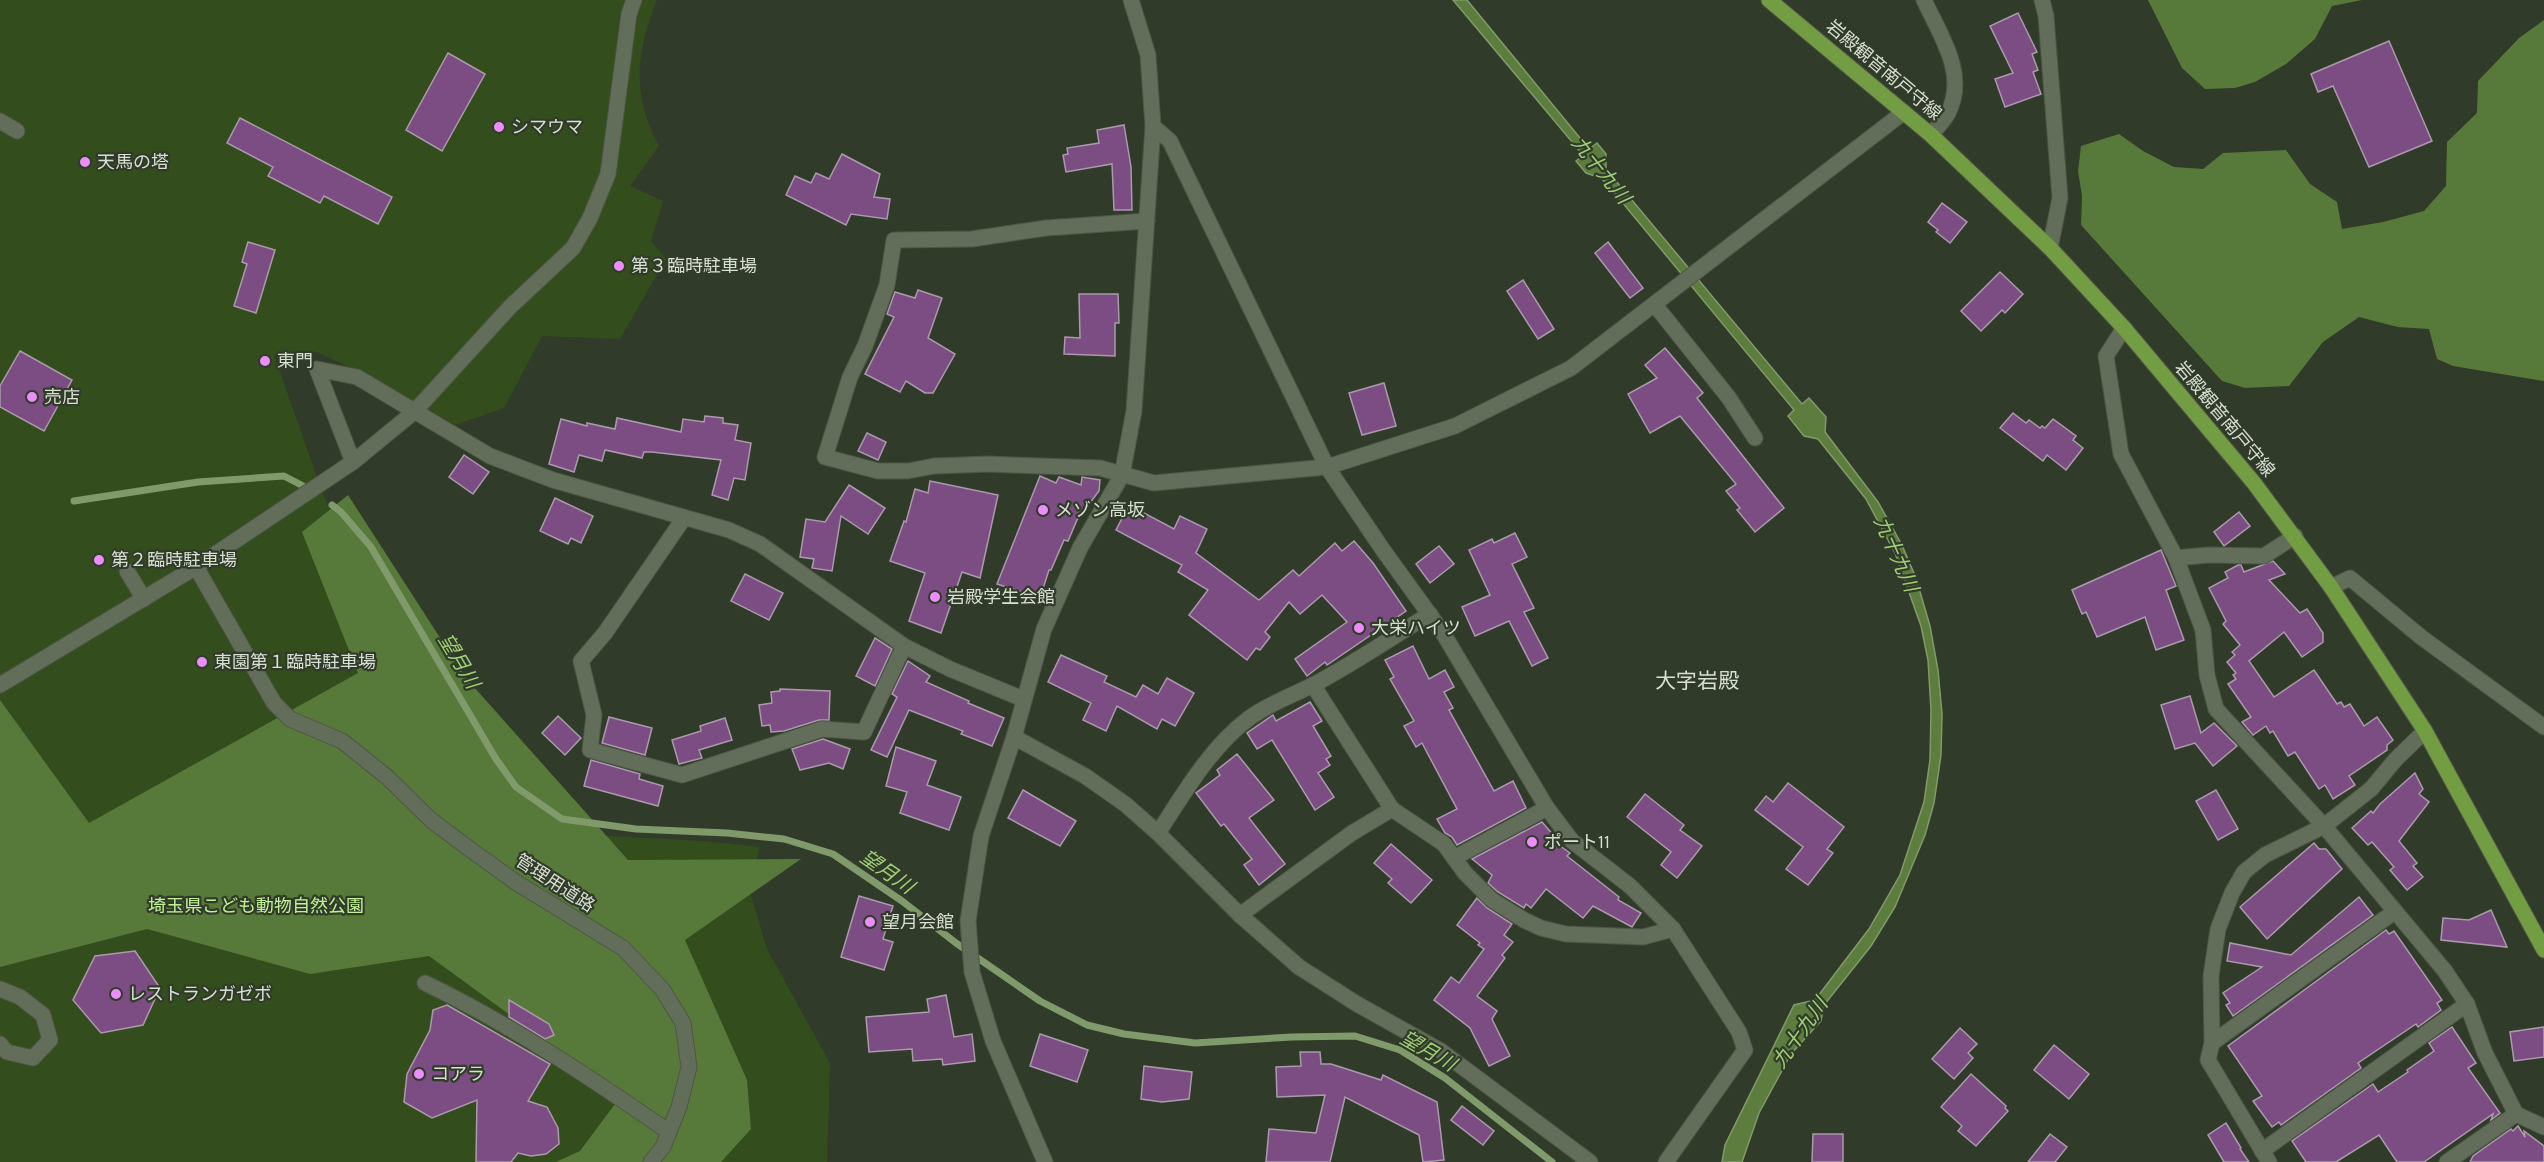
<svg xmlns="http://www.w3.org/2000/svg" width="2544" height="1162" font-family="Karla,'Noto Sans JP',sans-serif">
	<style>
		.green { fill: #344d1c }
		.forest { fill: #577939 }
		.water { fill: #5c7d3e; stroke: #819a6b; stroke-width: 1.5 }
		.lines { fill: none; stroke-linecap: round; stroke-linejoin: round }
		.stream { stroke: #819a6b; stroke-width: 7 }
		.building { fill: #7b4d82; stroke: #ab9aad; stroke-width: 1.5 }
		.minor-casing { stroke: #4e5747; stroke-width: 17 }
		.major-casing { stroke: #4e5747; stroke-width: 17 }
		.minor { stroke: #626e59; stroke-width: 15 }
		.major { stroke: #729d43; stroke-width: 15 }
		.poi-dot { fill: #eb8dfb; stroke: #313b29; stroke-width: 2 }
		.labels { text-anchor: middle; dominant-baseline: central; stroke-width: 4.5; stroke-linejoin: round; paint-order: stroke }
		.street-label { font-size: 18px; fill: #d8dfd3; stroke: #313b29 }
		.poi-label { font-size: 18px; fill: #d8dfd3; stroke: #313b29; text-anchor: start }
		.park-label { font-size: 18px; fill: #c0f196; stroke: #313b29 }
		.water-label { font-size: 20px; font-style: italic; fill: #9fcf76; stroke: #313b29 }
		.quarter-label { font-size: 21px; fill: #d8dfd3; stroke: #313b29 }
	</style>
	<rect width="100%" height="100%" fill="#313b29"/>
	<path class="green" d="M0 0H657C636 52 631 95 659 146L630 186 663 201 651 241 666 259 620 339 542 336 504 408 455 425 382 383 317 352 274 355 323 494 396 658 506 815 609 836 704 841 760 847 748 886 767 949 830 1063 827 1162H0Z"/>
	<g class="forest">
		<path d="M2148 0H2362L2332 6 2315 39 2286 64 2255 82 2235 88 2205 89 2182 68Z"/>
		<path d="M2544 20V381L2453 366 2437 359 2429 329 2398 327 2359 317 2323 342 2289 386 2245 388 2222 381 2081 225 2082 196 2078 171 2081 146 2119 134 2143 151 2174 167 2203 169 2223 153 2286 150 2310 184 2337 202 2342 229 2383 222 2424 211 2446 186 2447 142 2477 113 2478 81 2519 38Z"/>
		<path d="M348 495 466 678 628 860 801 859 685 940 747 1080 751 1129 721 1162H556L580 1151 621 1096 429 956 310 974 147 929 0 967V700L89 823 358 673 302 532Z"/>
	</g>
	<path class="water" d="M1453 0H1467L1589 149 1597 143 1606 154V169L1802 404 1809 398 1826 417 1825 432 1878 502 1902 545 1916 578 1930 626 1938 670 1942 714 1941 755 1934 803 1925 835 1895 907 1871 946 1824 1005 1821 1021 1791 1054 1759 1113 1742 1162H1722L1725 1145 1794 1005 1815 1000 1869 929 1900 875 1924 802 1930 760 1931 710 1928 660 1921 626 1895 553 1866 499 1818 439 1804 436 1788 416 1794 410 1612 190 1601 178 1586 173 1576 161 1583 155Z"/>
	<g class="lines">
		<g class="stream">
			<path d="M74 501 198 482 284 476 305 487"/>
			<path d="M332 505 341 512 371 547 496 759 516 787 562 819 636 829 727 833 784 839 833 854 902 901 956 943 1040 1001 1087 1025 1124 1034 1195 1043 1292 1037 1355 1036 1400 1050 1445 1078 1552 1162"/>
		</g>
	</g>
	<g class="building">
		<path d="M2018 13 2037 52 2032 54 2038 70 2033 72 2041 94 2005 107 1995 79 2013 73 1990 26Z"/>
		<path d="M2389 41 2432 141 2369 167 2333 86 2318 92 2311 74Z"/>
		<path d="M448 53 485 74 442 151 406 130Z"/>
		<path d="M240 118 392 197 378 224 324 196 320 203 268 176 273 167 227 143Z"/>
		<path d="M1124 125 1131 167 1132 210H1114L1112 164 1066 172 1063 155 1068 154 1067 148 1099 143 1097 130Z"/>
		<path d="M842 154 880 174 874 197 890 199 887 219 851 214 846 225 786 195 795 176 811 183 816 173 829 179Z"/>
		<path d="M1942 203 1967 222 1950 243 1936 232 1938 230 1928 222Z"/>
		<path d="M248 242 275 250 256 313 234 306 247 264 242 262Z"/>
		<path d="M1608 242 1643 288 1630 298 1595 253Z"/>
		<path d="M2000 272 2023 294 2005 313 2002 310 1981 331 1961 311Z"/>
		<path d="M1523 280 1554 329 1538 339 1507 291Z"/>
		<path d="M918 290 942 298 928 338 955 354 933 393H925L906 381 900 392 865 374 894 317 887 314 895 292 915 298Z"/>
		<path d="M1079 294H1118L1119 323H1115V356L1064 354 1065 337 1080 338Z"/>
		<path d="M1665 348 1703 393 1697 398 1784 508 1755 532 1737 510 1740 508 1726 491 1736 484 1680 416 1650 433 1628 394 1657 378 1645 365Z"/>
		<path d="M20 351 72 380 44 431 0 407V386Z"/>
		<path d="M1384 383 1396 426 1362 435 1349 393Z"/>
		<path d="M2013 413 2026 423 2029 420 2040 428 2042 426 2045 428 2053 419 2076 436 2073 440 2083 448 2066 470 2047 455 2043 461 2000 428Z"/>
		<path d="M705 416 723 418V423L738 425 735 440 751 443 745 480 734 478 728 500 712 495 721 460 652 452H644L642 458 605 450 602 461 579 455 574 472 549 464 561 419 587 426V423L615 429 617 418 681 432 683 419 704 422Z"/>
		<path d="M867 433 886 442 878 460 858 451Z"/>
		<path d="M464 455 489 472 473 494 449 477Z"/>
		<path d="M1040 476 1056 483 1059 477 1081 485 1082 477 1100 480 1099 491 1077 520 1068 541 1064 540 1051 570H1049L1040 598 997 584Z"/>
		<path d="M930 481 998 495 980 578 962 572 941 633 909 621 925 573 890 561 904 521 906 522 915 489 928 493Z"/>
		<path d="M849 485 885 508 868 534 841 516 832 571 812 568 814 559 800 557 806 519 825 522Z"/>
		<path d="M555 498 593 516 581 543 571 538 568 544 540 531Z"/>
		<path d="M1129 505 1174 529 1180 516 1207 529 1196 553 1259 600 1293 570 1299 576 1335 543 1342 551 1354 541 1373 563 1406 611 1327 665 1325 662 1307 676 1295 659 1347 622 1322 595 1300 614 1289 602 1265 632 1270 637 1260 650 1256 648 1247 660 1189 615 1208 590 1178 572 1182 565 1116 530Z"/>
		<path d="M2239 512 2250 526 2224 546 2214 532Z"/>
		<path d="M1515 533 1527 557 1512 564 1534 608 1524 612 1548 658 1532 666 1509 621 1475 636 1462 607 1490 595 1469 550 1492 539 1494 543Z"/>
		<path d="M1439 546 1454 564 1430 583 1416 564Z"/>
		<path d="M2161 550 2176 586 2166 590 2184 640 2156 650 2145 617 2097 637 2086 612 2082 614 2072 590Z"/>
		<path d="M2273 561 2285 574 2269 580 2300 613 2307 609 2323 633V642L2302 657 2284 632 2249 661 2274 697 2314 670 2337 704 2341 702 2344 707 2350 704 2364 726 2377 717 2393 740 2387 745V750L2349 776 2355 785 2333 799 2325 785 2319 789 2295 752 2288 756 2273 731 2270 733 2266 726 2253 735 2242 722 2251 717 2228 684 2236 679 2233 675 2236 673 2227 662 2235 655 2232 652 2240 645 2223 624 2226 621 2209 588 2228 578 2225 572 2238 565H2241L2244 572Z"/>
		<path d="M745 574 783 593 769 620 731 601Z"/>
		<path d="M875 638 892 649 875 686 856 676Z"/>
		<path d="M1413 646 1429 679 1445 670 1454 687 1444 692 1453 708 1449 710 1494 791 1513 781 1526 808 1457 845 1452 837 1445 833 1437 819 1457 809 1422 743 1416 747 1404 726 1414 721 1390 679 1394 677 1385 660Z"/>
		<path d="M1061 655 1107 676 1104 682 1136 697 1143 685 1158 694 1167 678 1194 693 1175 726 1162 719 1157 729 1117 706 1106 731 1083 720 1091 703 1048 682Z"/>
		<path d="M908 661 930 676 926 682 969 701 968 703 1004 718 992 746 961 734 963 731 909 710 887 757 871 750 897 697 892 694Z"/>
		<path d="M780 689 830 691 829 720H819L784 731 771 732 770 725 762 726 759 705 772 703 771 692 780 691Z"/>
		<path d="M2190 696 2201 733 2214 723 2237 746 2213 766 2195 743 2175 749 2161 705Z"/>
		<path d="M1310 702 1322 721 1313 726 1331 756 1326 759 1330 765 1318 773 1334 797 1315 810 1272 740 1257 749 1247 733 1273 715 1276 721Z"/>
		<path d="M558 716 581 738 565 755 542 733Z"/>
		<path d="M609 717 652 728 645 755 602 743Z"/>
		<path d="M725 718 732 740 699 750 702 758 679 764 672 740 701 731 700 726Z"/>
		<path d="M823 739 850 749 843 769 829 763 800 770 792 749Z"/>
		<path d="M896 747 936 761 927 785 961 797 949 830 900 813 907 792 886 786Z"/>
		<path d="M1237 754 1274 800 1249 818 1285 864 1259 885 1244 865 1252 859 1224 824 1221 826 1196 793 1220 775 1217 770Z"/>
		<path d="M591 760 640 774 639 779 663 786 658 806 584 786Z"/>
		<path d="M2415 773 2423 789 2419 794 2429 802 2399 841 2417 863 2413 866 2423 877 2407 890 2390 870 2394 867 2372 842 2368 845 2352 828 2371 811 2373 813 2380 804Z"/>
		<path d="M1788 783 1844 827 1827 849 1833 853 1808 885 1786 869 1803 847 1755 810 1766 796 1773 802Z"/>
		<path d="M1023 790 1076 821 1060 846 1008 818Z"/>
		<path d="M2216 790 2238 829 2218 840 2196 801Z"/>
		<path d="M1645 794 1684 825 1680 830 1702 846 1677 878 1661 865 1671 852 1627 817Z"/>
		<path d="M1542 822 1555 837 1552 840 1570 853 1567 856 1619 897 1618 900 1641 913 1632 927 1593 906 1583 918 1546 889 1531 908 1526 904 1524 908 1498 892 1488 883 1492 875 1472 859Z"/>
		<path d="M2314 843 2319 849H2326L2342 869 2267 939 2240 907Z"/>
		<path d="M1391 844 1432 880 1411 903 1388 883 1392 879 1374 863Z"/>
		<path d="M859 896 893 906 883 939 893 942 884 970 841 957Z"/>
		<path d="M2359 897 2373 915 2233 1016 2226 1005 2230 1003 2223 993 2262 967 2227 961 2230 943 2291 955Z"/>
		<path d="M1477 898 1487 908 1512 924 1504 935 1513 942 1502 955 1505 958 1477 996 1497 1011 1492 1019 1510 1056 1489 1066 1470 1028 1434 1000 1451 977 1459 983 1484 949 1478 945 1480 943 1457 925Z"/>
		<path d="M2491 910 2507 947 2441 940 2443 918 2469 920Z"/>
		<path d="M2386 930 2389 934 2394 931 2442 1000 2437 1003 2441 1010 2418 1027 2416 1024 2358 1063 2361 1068 2281 1125 2279 1122 2272 1127 2253 1101 2262 1096 2228 1046Z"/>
		<path d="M135 951 160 988 143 1025 101 1033 73 1000 95 956Z"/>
		<path d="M946 995 954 1037 972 1034 975 1061 943 1065 942 1059 913 1061 912 1049 869 1052 866 1017 929 1012 927 999Z"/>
		<path d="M509 1000 549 1024 554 1035 545 1039 509 1017Z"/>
		<path d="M447 1005 550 1064 528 1101 547 1107 558 1128 559 1144 546 1154 531 1156 518 1153 511 1162H476L477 1100 432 1118 404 1102 407 1074 430 1030 433 1010Z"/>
		<path d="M2452 1027 2476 1063 2468 1068 2500 1113 2491 1120 2493 1114 2424 1162H2397L2379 1135 2336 1162H2306L2292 1141 2373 1084 2378 1092 2408 1072 2407 1070 2434 1051 2429 1043Z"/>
		<path d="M2544 1027V1057L2514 1061 2510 1032Z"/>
		<path d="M1960 1028 1977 1044 1968 1053 1973 1058 1954 1079 1932 1059Z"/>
		<path d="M1040 1034 1088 1050 1077 1082 1030 1066Z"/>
		<path d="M2054 1045 2089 1074 2069 1099 2034 1070Z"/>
		<path d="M1300 1052H1320L1321 1064H1331L1381 1080 1383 1075 1437 1102 1444 1160 1423 1162 1419 1135 1345 1097 1330 1162H1266L1269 1129 1316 1133 1325 1095 1277 1097 1276 1067 1301 1066Z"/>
		<path d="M1144 1066 1192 1072 1189 1099 1162 1102 1141 1099Z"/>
		<path d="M1971 1074 2006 1106 2005 1108 2008 1111 1976 1146 1958 1131 1962 1126 1941 1107Z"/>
		<path d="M1462 1106 1494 1131 1483 1145 1451 1120Z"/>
		<path d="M2226 1123 2241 1148 2240 1149 2249 1162H2224L2208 1135Z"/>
		<path d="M2518 1126 2525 1137 2524 1131 2544 1146V1162H2470L2473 1156 2511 1129 2513 1131Z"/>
		<path d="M1813 1134H1843V1162H1812Z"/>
		<path d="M2050 1134 2067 1147 2055 1162H2028Z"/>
	</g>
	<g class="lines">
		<defs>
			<g id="minor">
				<path d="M1924 0C1940 35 1968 74 1948 113 1944 121 1936 128 1931 135"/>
				<path d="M2042 0 2046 16 2060 198 2050 248"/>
				<path d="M0 121 17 131"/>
				<path d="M1153 126 1170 141 1327 467 1383 550 1443 633 1547 808 1572 841 1630 886 1673 929 1739 1032 1745 1050 1666 1162"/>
				<path d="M1147 221 1046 228 972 239 894 240 887 285 865 346 850 377 825 457 878 471H908L934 466 989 464 1040 466 1100 468 1154 483 1327 467 1455 426 1571 368 1904 112"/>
				<path d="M1655 305 1729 398 1755 438"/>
				<path d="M2124 328 2106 356 2121 454 2176 558"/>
				<path d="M353 462 317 369 357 377 490 456 553 480 729 530 760 544 904 646 950 669 1023 699"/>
				<path d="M684 518 605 633 581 661 594 715 590 750 682 775 822 729 864 732 904 646"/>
				<path d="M2295 536 2264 556 2208 555 2176 558 2203 630 2207 675 2216 709 2324 826 2445 971 2467 1004 2485 1053 2516 1114 2544 1127"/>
				<path d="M196 567 274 703 290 719 342 741 387 777 431 820 471 850 517 883 623 948 662 989 683 1023 689 1067 679 1107 663 1147 651 1162"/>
				<path d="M127 571 144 599"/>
				<path d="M2331 587 2350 578 2421 637 2544 727"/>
				<path d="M0 685 196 567 353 462 414 412 510 307 573 248 590 218 608 174 629 14 634 0"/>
				<path d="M1313 685 1392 809 1444 844 1465 873 1492 900 1524 920 1541 928 1566 934 1643 937 1673 929"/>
				<path d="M1014 737 1085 776 1125 804 1158 833 1240 915 1299 967 1357 1004 1441 1051 1590 1162"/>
				<path d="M1158 833C1184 793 1210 748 1248 719 1268 704 1291 696 1313 685 1353 664 1391 638 1430 614"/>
				<path d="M1454 858 1547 808"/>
				<path d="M1240 915 1352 833 1392 809"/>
				<path d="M425 983C510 1024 591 1078 669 1132"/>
				<path d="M0 989 20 997 43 1015 50 1040 33 1058 7 1052 0 1044"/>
				<path d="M2212 1043 2394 912"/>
				<path d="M2262 1151 2467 1004"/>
				<path d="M1045 1162 993 1041 972 972 968 921 981 836 1014 737 1044 629 1080 548 1122 475 1134 411 1153 126 1148 55 1131 0"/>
				<path d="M2269 1162 2208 1060 2212 1043 2211 976 2218 929 2232 893 2244 872 2265 855 2324 826 2371 789 2396 759 2425 731"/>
				<path d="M2447 1162 2516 1114"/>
			</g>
			<path id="major" d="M1769 0 1931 135 2050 248 2124 328 2254 483 2331 587 2425 731 2544 950"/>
		</defs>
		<use href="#minor" class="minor-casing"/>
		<use href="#major" class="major-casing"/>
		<use href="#minor" class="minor"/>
		<use href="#major" class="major"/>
	</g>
	<g class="poi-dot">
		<circle cx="499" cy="127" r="6"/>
		<circle cx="85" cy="162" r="6"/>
		<circle cx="619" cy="266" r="6"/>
		<circle cx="265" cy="361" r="6"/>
		<circle cx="32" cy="397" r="6"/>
		<circle cx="1043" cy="510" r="6"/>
		<circle cx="99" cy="560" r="6"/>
		<circle cx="935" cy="597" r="6"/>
		<circle cx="1359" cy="628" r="6"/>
		<circle cx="202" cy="662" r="6"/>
		<circle cx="1532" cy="842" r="6"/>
		<circle cx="870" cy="922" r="6"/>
		<circle cx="116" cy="994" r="6"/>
		<circle cx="419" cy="1074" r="6"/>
	</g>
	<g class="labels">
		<g class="street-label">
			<text transform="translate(1884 70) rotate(40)">岩殿観音南戸守線</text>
			<text transform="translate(2225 419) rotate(50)">岩殿観音南戸守線</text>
			<text transform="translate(555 883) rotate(33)">管理用道路</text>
		</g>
		<g class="poi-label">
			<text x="511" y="127">シマウマ</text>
			<text x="97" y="162">天馬の塔</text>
			<text x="631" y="266">第３臨時駐車場</text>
			<text x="277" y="361">東門</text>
			<text x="44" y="397">売店</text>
			<text x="1055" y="510">メゾン高坂</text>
			<text x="111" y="560">第２臨時駐車場</text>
			<text x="947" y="597">岩殿学生会館</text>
			<text x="1371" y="628">大栄ハイツ</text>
			<text x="214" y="662">東園第１臨時駐車場</text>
			<text x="1544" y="842">ポート11</text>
			<text x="882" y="922">望月会館</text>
			<text x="128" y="994">レストランガゼボ</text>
			<text x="431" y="1074">コアラ</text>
		</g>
		<g class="park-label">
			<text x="256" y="906">埼玉県こども動物自然公園</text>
		</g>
		<g class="water-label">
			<text transform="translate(1601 170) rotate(51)">九十九川</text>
			<text transform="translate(1896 554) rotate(66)">九十九川</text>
			<text transform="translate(459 661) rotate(59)">望月川</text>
			<text transform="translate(887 872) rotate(35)">望月川</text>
			<text transform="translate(1800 1033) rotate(-55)">九十九川</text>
			<text transform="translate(1428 1051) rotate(30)">望月川</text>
		</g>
		<g class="quarter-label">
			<text x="1697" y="681">大字岩殿</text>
		</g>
	</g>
</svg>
